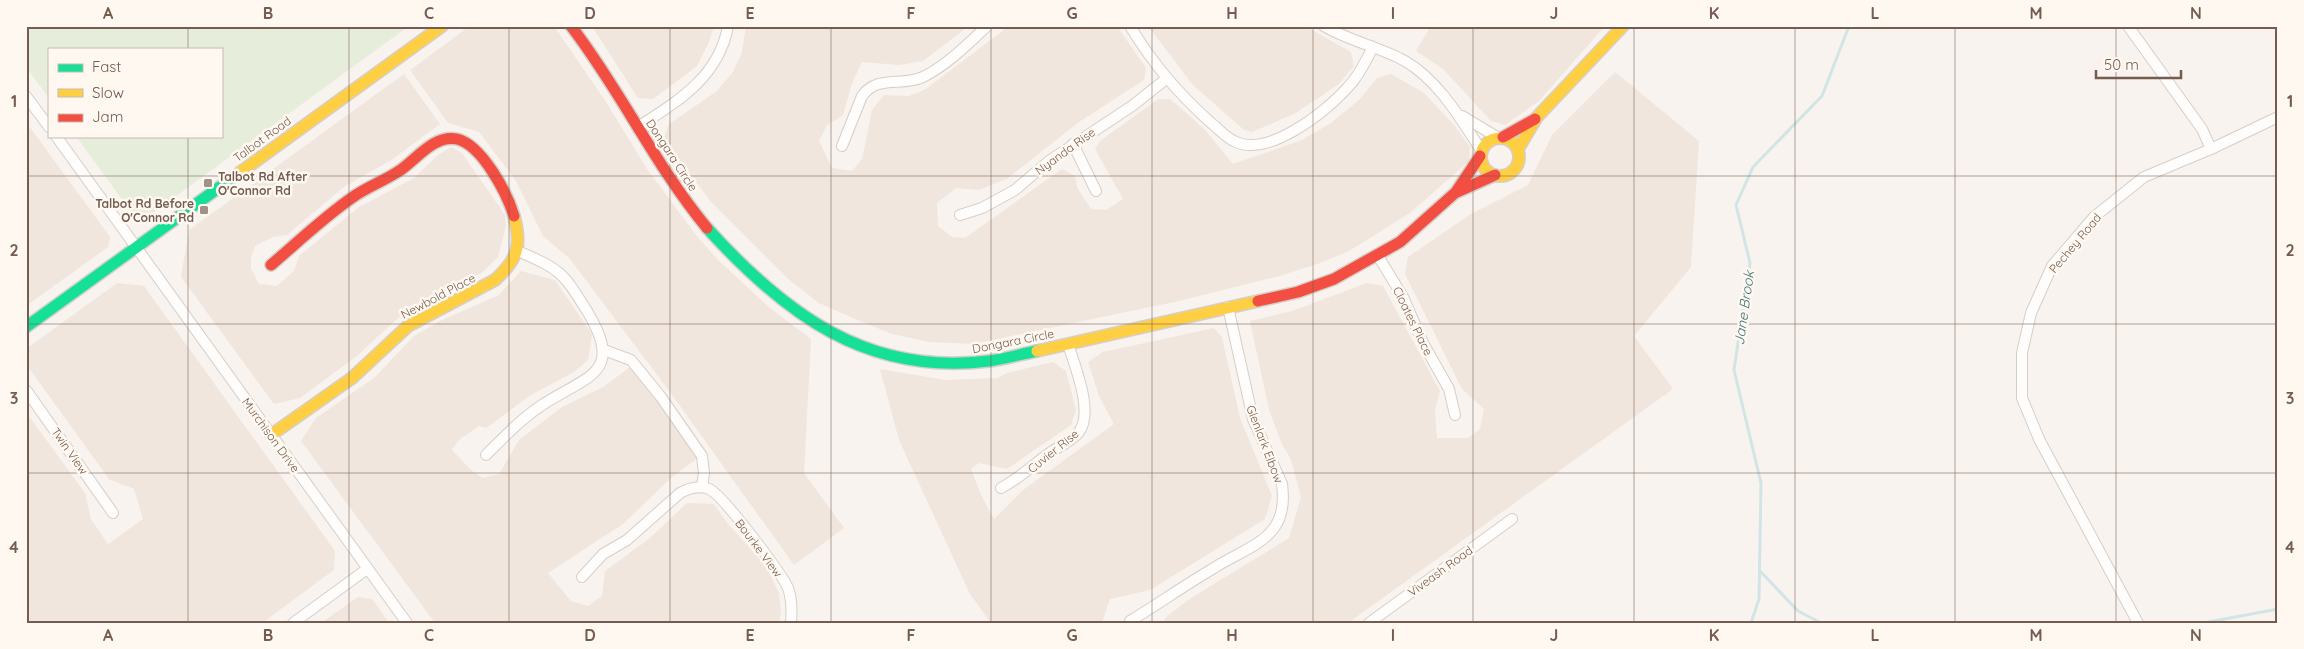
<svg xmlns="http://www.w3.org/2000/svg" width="2304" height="649" font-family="Quicksand,sans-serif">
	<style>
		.residential { fill: #f0e6dd }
		.green { fill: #e6edda }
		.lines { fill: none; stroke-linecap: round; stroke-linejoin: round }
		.stream { stroke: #d1e5e6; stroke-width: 3 }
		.street-casing { stroke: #d5cfc9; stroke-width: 12 }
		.fast-casing { stroke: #d6cfc9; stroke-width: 14 }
		.slow-casing { stroke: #d6cfc9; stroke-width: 14 }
		.jam-casing { stroke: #d6cfc9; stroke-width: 14 }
		.street { stroke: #fefdfc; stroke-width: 10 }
		.fast { stroke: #16e098; stroke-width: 11 }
		.slow { stroke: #ffcf43; stroke-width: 11 }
		.jam { stroke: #f24e42; stroke-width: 11 }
		.grid { fill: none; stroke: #745c50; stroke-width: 1; stroke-opacity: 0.55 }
		.poi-dot { fill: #a29187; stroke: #fef8f1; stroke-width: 2 }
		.labels { text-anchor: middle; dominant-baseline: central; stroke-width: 5; stroke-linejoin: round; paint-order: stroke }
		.street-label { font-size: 12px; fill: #745c50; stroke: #fef8f1 }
		.poi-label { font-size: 12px; font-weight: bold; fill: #745c50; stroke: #fef8f1; text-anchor: start }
		.water-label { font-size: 14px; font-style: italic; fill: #47767e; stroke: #fef8f1 }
		.neatline { fill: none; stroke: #745c50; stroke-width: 2 }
		.grid-label { font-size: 16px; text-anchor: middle; font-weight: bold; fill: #745c50 }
	</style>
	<rect width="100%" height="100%" fill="#f8f3ee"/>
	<g class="residential">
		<path d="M470 26H554L606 102 647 169 696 235 718 260 770 308 811 339 804 473 844 528 794 565 670 392 570 259 543 236 516 181 479 132 448 123 410 70Z"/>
		<path d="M592 26H714L709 42 697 66 653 99 638 98Z"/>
		<path d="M746 26H969L923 61 899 65 862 62 852 83 843 115 827 125 819 141 832 168 852 171 862 159 872 110 884 95 909 96 926 89 1009 26H1117L1146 68 1144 80 1079 122 1008 178 979 190 956 188 937 203 938 226 952 237 965 238 1062 169 1075 176 1077 187 1091 209 1106 210 1123 199 1095 149 1100 141 1158 99H1170L1191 117 1206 131 1233 164 1302 140 1331 123 1360 99 1377 78 1391 74 1424 93 1454 125 1470 147 1469 161 1410 213 1349 251 1315 265 1279 276 1179 301 973 344 929 342 892 334 855 319 819 303 788 279 711 202 664 138 669 124 717 91 733 72 742 52Z"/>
		<path d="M1148 26H1305L1351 52 1354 66 1339 84 1294 114 1252 132 1244 130 1193 85Z"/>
		<path d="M1431 26H1605L1539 101 1505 125 1491 121 1443 69 1416 51Z"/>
		<path d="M1615 72 1699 141 1691 267 1634 336 1673 389 1348 623H1163L1166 617 1191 598 1289 538 1301 497 1291 460 1281 442 1269 410 1250 321 1292 311 1367 283 1383 286 1440 391 1435 411 1437 438H1468L1480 429 1484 409 1462 389 1405 274 1408 257 1471 214 1528 185 1552 135Z"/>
		<path d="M404 74 440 124 390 161 345 186 287 235 273 237 255 246 251 258V268L259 284 277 286 294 271 299 256 359 207 414 178 438 155 451 147 462 153 505 215 506 226 498 257 483 272 425 300 399 317 357 356 300 398 274 404 181 277 189 230Z"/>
		<path d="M26 122 110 237 108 247 26 306Z"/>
		<path d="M521 271 555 280 592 334 588 360 574 372 531 395 486 428 479 426 459 440 452 450 471 470 483 478 499 474 519 440 562 407 603 387 633 365 699 457 671 478 623 524 548 573 571 601 588 606 602 596 605 571 650 538 687 503 714 504 728 524 766 566 779 593 781 612 779 623H435L301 441 316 418 374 378 414 336 440 321 499 295Z"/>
		<path d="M117 283 144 286 335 551 334 570 262 623H26V412L85 493 91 519 108 544 143 519 134 489 109 479 26 364V349Z"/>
		<path d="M1214 328 1222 337 1240 418 1272 496 1265 519 1150 590 1110 599 1102 623H991L970 594 899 440 880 369 946 380 997 378 1007 373 1053 362 1066 371 1076 410 1071 425 1007 469 979 463 971 469 981 495 994 519 1023 490 1114 424 1099 396 1088 362 1103 352Z"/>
		<path d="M358 597 372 599 389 623H321Z"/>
	</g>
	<path class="green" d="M26 26H409L139 223 76 136H221V49H49V98L26 67Z"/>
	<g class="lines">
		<g class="stream">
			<path d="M1760 571 1798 611 1821 623"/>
			<path d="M1751 623 1759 599 1761 483 1734 370 1750 263 1736 205 1753 167 1822 96 1849 26"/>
			<path d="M2203 623 2278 609"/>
		</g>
		<defs>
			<g id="street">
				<path d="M1130 26C1153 64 1177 92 1210 122 1218 128 1225 137 1234 141 1267 159 1327 111 1348 87 1359 76 1365 62 1372 49"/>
				<path d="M1324 26C1349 41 1380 47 1405 61 1439 81 1460 118 1481 150"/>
				<path d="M2128 26 2202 129 2211 149"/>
				<path d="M26 96 49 127"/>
				<path d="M1462 116 1497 137"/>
				<path d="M638 127C678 101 719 77 728 26"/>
				<path d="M56 136 407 623"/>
				<path d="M1073 144 1096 191"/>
				<path d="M842 146 862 96C878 74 902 87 923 77 947 65 968 44 987 26"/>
				<path d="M960 215 982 208 1015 190 1049 161 1132 106 1166 79"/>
				<path d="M1378 256 1403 297 1423 343 1449 389 1455 415"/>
				<path d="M604 350 631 360 661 397 702 456 704 473 702 487"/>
				<path d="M26 390 113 513"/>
				<path d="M486 455C503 438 521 419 542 405 588 375 625 374 587 311 562 271 561 270 518 251"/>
				<path d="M1001 488C1020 478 1034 464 1051 452 1060 446 1072 441 1079 432 1094 412 1075 367 1068 344"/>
				<path d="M582 577 603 554 627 540 680 493C689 488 699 485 709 489 722 494 782 574 788 588 792 599 792 611 791 623"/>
				<path d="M1130 621C1158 604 1185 585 1214 568 1233 555 1260 547 1274 528 1283 516 1284 499 1282 484L1253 419 1228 307"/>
				<path d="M293 623 367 569"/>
				<path d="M1369 623 1512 519"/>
				<path d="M2138 623 2039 439 2022 398V353L2031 313 2052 266 2094 217 2144 177 2211 149 2278 117"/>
			</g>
			<g id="fast">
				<path d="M707 228C785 314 867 376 989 361 1005 359 1021 354 1037 351"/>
				<path d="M26 327 235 176"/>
			</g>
			<g id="slow">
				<circle cx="1500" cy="157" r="19"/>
				<path d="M1518 149 1537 117 1623 26"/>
				<path d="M235 176 442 26"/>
				<path d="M1037 351 1258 301"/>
				<path d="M271 435 352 378 408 326 495 280C518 259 522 246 514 216"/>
			</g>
			<g id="jam">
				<path d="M571 26C621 91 655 165 707 228"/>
				<path d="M1503 137 1535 119"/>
				<path d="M1457 192 1495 175"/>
				<path d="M271 265C298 242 324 217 353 197 367 187 384 181 399 171 416 160 434 134 457 139 482 145 507 193 514 216"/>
				<path d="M1258 301 1298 292 1334 279 1400 242 1456 192 1480 156"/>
			</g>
		</defs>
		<use href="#street" class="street-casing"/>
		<use href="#fast" class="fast-casing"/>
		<use href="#slow" class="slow-casing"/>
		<use href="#jam" class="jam-casing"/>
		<use href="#street" class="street"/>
		<use href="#fast" class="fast"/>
		<use href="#slow" class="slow"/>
		<use href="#jam" class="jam"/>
	</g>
	<path class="grid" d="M188 26V49M349 26V623M509 26V623M670 26V623M831 26V623M991 26V623M1152 26V623M1313 26V623M1473 26V623M1634 26V623M1795 26V623M1955 26V623M2116 26V623M188 136V623M26 176H2278M26 324H2278M26 473H2278"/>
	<g class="poi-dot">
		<rect x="203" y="178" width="10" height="10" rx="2.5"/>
		<rect x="199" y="205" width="10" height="10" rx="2.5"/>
	</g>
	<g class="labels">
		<g class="street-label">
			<text transform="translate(262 139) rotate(-36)">Talbot Road</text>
			<text transform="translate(1065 151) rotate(-36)">Nyanda Rise</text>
			<text transform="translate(672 155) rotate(57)">Dongara Circle</text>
			<text transform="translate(2075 243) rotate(-50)">Pechey Road</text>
			<text transform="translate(438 296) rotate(-28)">Newbold Place</text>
			<text transform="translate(1413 321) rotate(64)">Cloates Place</text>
			<text transform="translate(1013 341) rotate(-11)">Dongara Circle</text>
			<text transform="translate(271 435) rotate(54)">Murchison Drive</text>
			<text transform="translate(1265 444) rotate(69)">Glenlark Elbow</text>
			<text transform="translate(70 451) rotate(55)">Twin View</text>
			<text transform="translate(1053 451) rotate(-39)">Cuvier Rise</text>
			<text transform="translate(759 548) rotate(53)">Bourke View</text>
			<text transform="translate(1440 571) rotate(-36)">Viveash Road</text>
		</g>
		<g class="poi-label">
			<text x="218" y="176">Talbot Rd After<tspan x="218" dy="14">O'Connor Rd</tspan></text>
			<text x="194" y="203" text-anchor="end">Talbot Rd Before<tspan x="194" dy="14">O'Connor Rd</tspan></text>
		</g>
		<g class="water-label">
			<text transform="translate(1744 308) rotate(-82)">Jane Brook</text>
		</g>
	</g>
	<rect width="2304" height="649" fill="none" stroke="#fef8f1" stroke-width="55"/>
	<rect x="48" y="48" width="175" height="90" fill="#fef8f1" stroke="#c7bab1"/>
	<rect x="58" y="64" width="25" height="8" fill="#16e098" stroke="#c7bab1"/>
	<text x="92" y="72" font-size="15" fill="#745c50">Fast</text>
	<rect x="58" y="89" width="25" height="8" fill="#ffcf43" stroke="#c7bab1"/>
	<text x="92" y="98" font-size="15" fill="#745c50">Slow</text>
	<rect x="58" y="114" width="25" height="8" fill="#f24e42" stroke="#c7bab1"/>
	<text x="92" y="122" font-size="15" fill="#745c50">Jam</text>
	<path d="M2096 70v8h85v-8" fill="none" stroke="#745c50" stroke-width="2.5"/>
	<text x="2104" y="70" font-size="15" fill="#745c50" stroke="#fef8f1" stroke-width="4" paint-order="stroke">50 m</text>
	<rect x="28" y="28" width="2248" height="594" class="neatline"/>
	<g class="grid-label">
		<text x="108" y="19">A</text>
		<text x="268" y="19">B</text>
		<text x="429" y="19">C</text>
		<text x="590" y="19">D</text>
		<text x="750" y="19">E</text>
		<text x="911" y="19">F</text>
		<text x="1072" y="19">G</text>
		<text x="1232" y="19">H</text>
		<text x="1393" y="19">I</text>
		<text x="1554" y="19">J</text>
		<text x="1714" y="19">K</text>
		<text x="1875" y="19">L</text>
		<text x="2036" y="19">M</text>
		<text x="2196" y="19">N</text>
		<text x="14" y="107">1</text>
		<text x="2290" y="107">1</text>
		<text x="14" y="256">2</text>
		<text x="2290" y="256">2</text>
		<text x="14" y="404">3</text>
		<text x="2290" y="404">3</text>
		<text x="14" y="553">4</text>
		<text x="2290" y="553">4</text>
		<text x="108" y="641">A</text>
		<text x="268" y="641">B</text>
		<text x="429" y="641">C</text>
		<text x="590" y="641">D</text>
		<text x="750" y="641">E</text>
		<text x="911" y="641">F</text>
		<text x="1072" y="641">G</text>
		<text x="1232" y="641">H</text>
		<text x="1393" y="641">I</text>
		<text x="1554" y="641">J</text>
		<text x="1714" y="641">K</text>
		<text x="1875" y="641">L</text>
		<text x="2036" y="641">M</text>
		<text x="2196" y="641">N</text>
	</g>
</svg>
